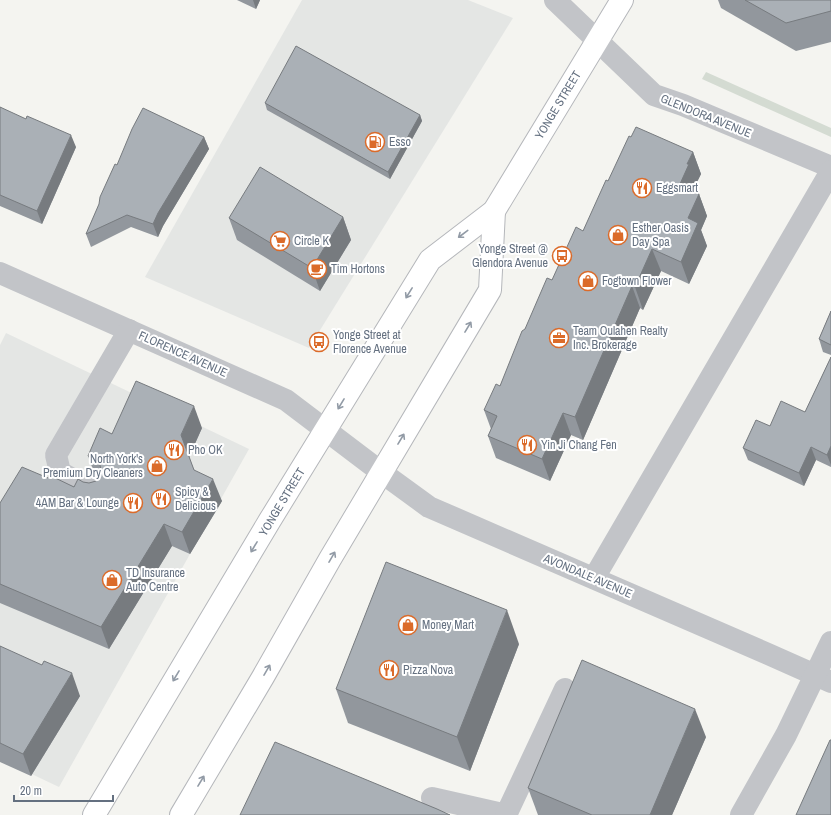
<svg xmlns="http://www.w3.org/2000/svg" width="831" height="815" font-family="'Archivo Narrow',sans-serif">
	<style>
		.built { fill: #e4e6e4 }
		.green { fill: #d4dbd2 }
		.lines { fill: none; stroke-linecap: round; stroke-linejoin: round }
		.major-casing { stroke: #b5b7bb; stroke-width: 24 }
		.minor { stroke: #c2c4c8; stroke-width: 22 }
		.major { stroke: #fff; stroke-width: 22 }
		.wall { fill: #92979d }
		.shaded-wall { fill: #777b7f }
		.building { fill: #aab0b6; stroke: #777b7f }
		.oneway { stroke: #929ba6 }
		.labels { text-anchor: middle; dominant-baseline: central; stroke-width: 4; stroke-linejoin: round; paint-order: stroke }
		.street-label { font-size: 12px; fill: #647080; stroke: #fff }
		.poi-label { font-size: 12px; fill: #647080; stroke: #fff; text-anchor: start }
	</style>
	<rect width="100%" height="100%" fill="#f4f4f0"/>
	<g class="built">
		<path d="M302 0H468L513 18 309 348 145 277Z"/>
		<path d="M6 333 249 449 59 787 0 759V345Z"/>
	</g>
	<path class="green" d="M706 72 831 128V137L702 79Z"/>
	<g class="lines">
		<defs>
			<g id="major">
				<path d="M94 815 270 520 430 260 494 211 622 0"/>
				<path d="M181 815 263 677 330 559 490 290 494 211"/>
			</g>
		</defs>
		<use href="#major" class="major-casing"/>
		<g class="minor">
			<path d="M555 0 654 95 683 105 831 167"/>
			<path d="M0 273 286 400 381 472 429 507 768 654 831 682"/>
			<path d="M97 493 60 472 56 455 129 330"/>
			<path d="M594 578 831 171"/>
			<path d="M432 798 507 815"/>
			<path d="M506 815 565 689"/>
			<path d="M741 815 786 735 831 642"/>
		</g>
		<use href="#major" class="major"/>
	</g>
	<g class="wall">
		<path d="M237 0H260L256 9Z"/>
		<path d="M718 0H831V42L796 51 721 8Z"/>
		<path d="M265 103 420 115 422 121 390 179 267 110Z"/>
		<path d="M0 107 76 147 42 224 0 206Z"/>
		<path d="M204 137 209 149 163 226 158 237 131 227 91 247 86 234 117 165Z"/>
		<path d="M631 137 693 152 701 174 696 184 697 186 695 191 699 194 707 216 701 230 707 246 689 284 661 271 643 310 640 308 583 440 571 435 550 481 496 458 488 436 491 429 484 410 500 386 525 329 552 280 583 231Z"/>
		<path d="M343 217 351 240 320 291 237 240 229 218Z"/>
		<path d="M831 311V355L823 352 819 339Z"/>
		<path d="M831 357V467L816 460 804 486 748 460 743 448 770 426 805 412Z"/>
		<path d="M202 428 189 457 194 470 222 501 190 554 172 546 109 649 0 603V503L48 478 74 487 83 482 89 483 96 481 98 479 96 478 88 456Z"/>
		<path d="M519 644 470 771 348 723 336 689Z"/>
		<path d="M0 646 80 696 31 776 0 762Z"/>
		<path d="M706 737 672 815H538L528 788Z"/>
	</g>
	<g class="shaded-wall">
		<path d="M253 0H260L256 9Z"/>
		<path d="M420 115 422 121 390 179 388 172Z"/>
		<path d="M71 135 76 147 42 224 37 211Z"/>
		<path d="M204 137 209 149 163 226 158 237 153 224 158 213Z"/>
		<path d="M693 152 701 174 696 184 697 186 688 206 680 184 687 164Z"/>
		<path d="M699 194 707 216 701 230 707 246 689 284 681 262 688 218Z"/>
		<path d="M343 217 351 240 320 291 312 268Z"/>
		<path d="M652 249 661 271 643 310 635 287Z"/>
		<path d="M632 286 640 308 583 440 575 417Z"/>
		<path d="M194 406 202 428 189 457 181 435Z"/>
		<path d="M563 413 571 435 550 481 542 459Z"/>
		<path d="M831 446V465L827 455Z"/>
		<path d="M811 447 816 460 804 486 799 473Z"/>
		<path d="M213 479 222 501 190 554 182 532Z"/>
		<path d="M164 524 172 546 109 649 101 627Z"/>
		<path d="M507 610 519 644 470 771 457 737Z"/>
		<path d="M72 673 80 696 31 776 23 754Z"/>
		<path d="M695 709 706 737 672 815H650Z"/>
	</g>
	<g class="building">
		<path d="M745 0H831V11L786 23Z"/>
		<path d="M296 46 420 115 388 172 265 103Z"/>
		<path d="M0 107 26 119 27 116 71 135 37 211 0 195Z"/>
		<path d="M143 108 204 137 158 213 153 224 127 215 86 234 99 204 100 197 115 164 117 165 132 129Z"/>
		<path d="M636 127 693 152 687 164H689L680 184 699 194 688 218 698 223 681 262 652 249 635 287 632 286 575 417 563 413 542 459 488 436 497 416 484 410 496 384 500 386 522 331 525 329 547 278 552 280 576 227 583 231 606 180 608 181 629 136 631 137Z"/>
		<path d="M260 167 343 217 312 268 229 218Z"/>
		<path d="M831 311V345L819 339Z"/>
		<path d="M831 357V446L827 455 811 447 799 473 743 448 756 420 770 426 781 401 805 412Z"/>
		<path d="M136 381 194 406 181 435 194 470 213 479 182 532 164 524 101 627 0 584V503L22 467 48 478 49 475 74 487 78 479 83 482 89 483 96 481 100 477 101 470 100 465 95 460 88 456 100 428 112 434Z"/>
		<path d="M386 562 507 610 457 737 336 689Z"/>
		<path d="M0 646 42 665 44 661 72 673 23 754 0 743Z"/>
		<path d="M582 660 695 709 650 815H592L528 788Z"/>
		<path d="M830 740H831V815H796Z"/>
		<path d="M275 742 437 809 450 815H240Z"/>
	</g>
	<defs><path id="oneway-shaft" d="M-6 0H5M1.5-3L5.5 0L1.5 3" fill="none" stroke-width="1.6" stroke-linecap="round" stroke-linejoin="round"/></defs>
	<g class="oneway">
		<use href="#oneway-shaft" transform="translate(463 234) rotate(143)"/>
		<use href="#oneway-shaft" transform="translate(409 293) rotate(122)"/>
		<use href="#oneway-shaft" transform="translate(468 327) rotate(-59)"/>
		<use href="#oneway-shaft" transform="translate(341 404) rotate(121)"/>
		<use href="#oneway-shaft" transform="translate(401 439) rotate(-59)"/>
		<use href="#oneway-shaft" transform="translate(254 547) rotate(121)"/>
		<use href="#oneway-shaft" transform="translate(332 557) rotate(-60)"/>
		<use href="#oneway-shaft" transform="translate(267 670) rotate(-60)"/>
		<use href="#oneway-shaft" transform="translate(176 676) rotate(121)"/>
		<use href="#oneway-shaft" transform="translate(201 781) rotate(-59)"/>
	</g>
	<defs>
		<symbol id="fuel-ring" viewBox="-11 -11 22 22"><circle r="9.5" fill="#fff" stroke="#db6b2a" stroke-width="1.5"/><path d="M-5.5-6h7V0h2V4h1.3V-2.5L3-4.5l.8-.8L6-3V5H2.5V1h-1V6h-7ZM-4.2-4.7v3.2H.2V-4.7Z" fill="#db6b2a"/></symbol>
		<symbol id="restaurant-ring" viewBox="-11 -11 22 22"><circle r="9.5" fill="#fff" stroke="#db6b2a" stroke-width="1.5"/><path d="M-5-6h1v4h1v-4h1v4h1v-4h1v5L-1.5 .5V6h-2V.5L-5-1ZM5-6V6H3V1.5H1.5Q1.5-4 5-6Z" fill="#db6b2a"/></symbol>
		<symbol id="shop-ring" viewBox="-11 -11 22 22"><circle r="9.5" fill="#fff" stroke="#db6b2a" stroke-width="1.5"/><path d="M-5-2.5h2.3a2.7 3.5 0 0 1 5.4 0H5L5.5 6h-11ZM-1.5-2.5h3a1.5 2.3 0 0 0-3 0Z" fill="#db6b2a"/></symbol>
		<symbol id="supermarket-ring" viewBox="-11 -11 22 22"><circle r="9.5" fill="#fff" stroke="#db6b2a" stroke-width="1.5"/><path d="M-6-5.5h2.5l.6 2H6L4.5 2H-2.5L-4.4-4H-6ZM-1.5 3.2a1.3 1.3 0 1 0 .1 0ZM3 3.2a1.3 1.3 0 1 0 .1 0Z" fill="#db6b2a"/></symbol>
		<symbol id="bus-ring" viewBox="-11 -11 22 22"><circle r="9.5" fill="#fff" stroke="#db6b2a" stroke-width="1.5"/><path d="M-5-6H5V4H4V6H2V4H-2V6H-4V4H-5ZM-3.5-4V0h7V-4ZM-3.5 1.2v1.5H-2V1.2ZM2 1.2v1.5H3.5V1.2Z" fill="#db6b2a"/></symbol>
		<symbol id="cafe-ring" viewBox="-11 -11 22 22"><circle r="9.5" fill="#fff" stroke="#db6b2a" stroke-width="1.5"/><path d="M-5.5-4.5H6V0H3Q3 3.5 0 3.5H-2.5Q-5.5 3.5-5.5 0ZM3-3.2v2h1.7v-2ZM-6 4.5H4V6H-6Z" fill="#db6b2a"/></symbol>
		<symbol id="office-ring" viewBox="-11 -11 22 22"><circle r="9.5" fill="#fff" stroke="#db6b2a" stroke-width="1.5"/><path d="M-6-3h4V-5.5h4V-3h4V5H-6ZM-1-4.5V-3h2v-1.5ZM-6 0V1H6V0Z" fill="#db6b2a"/></symbol>
	</defs>
	<g fill-rule="evenodd">
		<use href="#fuel-ring" x="364" y="131" width="22" height="22"/>
		<use href="#restaurant-ring" x="631" y="177" width="22" height="22"/>
		<use href="#shop-ring" x="607" y="224" width="22" height="22"/>
		<use href="#supermarket-ring" x="269" y="230" width="22" height="22"/>
		<use href="#bus-ring" x="551" y="245" width="22" height="22"/>
		<use href="#cafe-ring" x="306" y="258" width="22" height="22"/>
		<use href="#shop-ring" x="577" y="270" width="22" height="22"/>
		<use href="#office-ring" x="548" y="327" width="22" height="22"/>
		<use href="#bus-ring" x="308" y="331" width="22" height="22"/>
		<use href="#restaurant-ring" x="516" y="434" width="22" height="22"/>
		<use href="#restaurant-ring" x="163" y="439" width="22" height="22"/>
		<use href="#shop-ring" x="146" y="455" width="22" height="22"/>
		<use href="#restaurant-ring" x="150" y="488" width="22" height="22"/>
		<use href="#restaurant-ring" x="122" y="492" width="22" height="22"/>
		<use href="#shop-ring" x="101" y="569" width="22" height="22"/>
		<use href="#shop-ring" x="397" y="614" width="22" height="22"/>
		<use href="#restaurant-ring" x="378" y="659" width="22" height="22"/>
	</g>
	<g class="labels">
		<g class="street-label">
			<text transform="translate(558 105) rotate(-59)">YONGE STREET</text>
			<text transform="translate(706 116) rotate(22)">GLENDORA AVENUE</text>
			<text transform="translate(183 354) rotate(24)">FLORENCE AVENUE</text>
			<text transform="translate(282 502) rotate(-59)">YONGE STREET</text>
			<text transform="translate(588 576) rotate(23)">AVONDALE AVENUE</text>
		</g>
		<g class="poi-label">
			<text x="389" y="142">Esso</text>
			<text x="656" y="188">Eggsmart</text>
			<text x="632" y="228">Esther Oasis<tspan x="632" dy="14">Day Spa</tspan></text>
			<text x="294" y="241">Circle K</text>
			<text x="548" y="249" text-anchor="end">Yonge Street @<tspan x="548" dy="14">Glendora Avenue</tspan></text>
			<text x="331" y="269">Tim Hortons</text>
			<text x="602" y="281">Fogtown Flower</text>
			<text x="573" y="331">Team Oulahen Realty<tspan x="573" dy="14">Inc. Brokerage</tspan></text>
			<text x="333" y="335">Yonge Street at<tspan x="333" dy="14">Florence Avenue</tspan></text>
			<text x="541" y="445">Yin Ji Chang Fen</text>
			<text x="188" y="450">Pho OK</text>
			<text x="143" y="459" text-anchor="end">North York's<tspan x="143" dy="14">Premium Dry Cleaners</tspan></text>
			<text x="175" y="492">Spicy &amp;<tspan x="175" dy="14">Delicious</tspan></text>
			<text x="119" y="503" text-anchor="end">4AM Bar &amp; Lounge</text>
			<text x="126" y="573">TD Insurance<tspan x="126" dy="14">Auto Centre</tspan></text>
			<text x="422" y="625">Money Mart</text>
			<text x="403" y="670">Pizza Nova</text>
		</g>
	</g>
	<path d="M14 795v6h99v-6" fill="none" stroke="#647080" stroke-width="2"/>
	<text x="20" y="795" font-size="12" fill="#647080" stroke="#ffffff" stroke-width="3" paint-order="stroke">20 m</text>
</svg>
